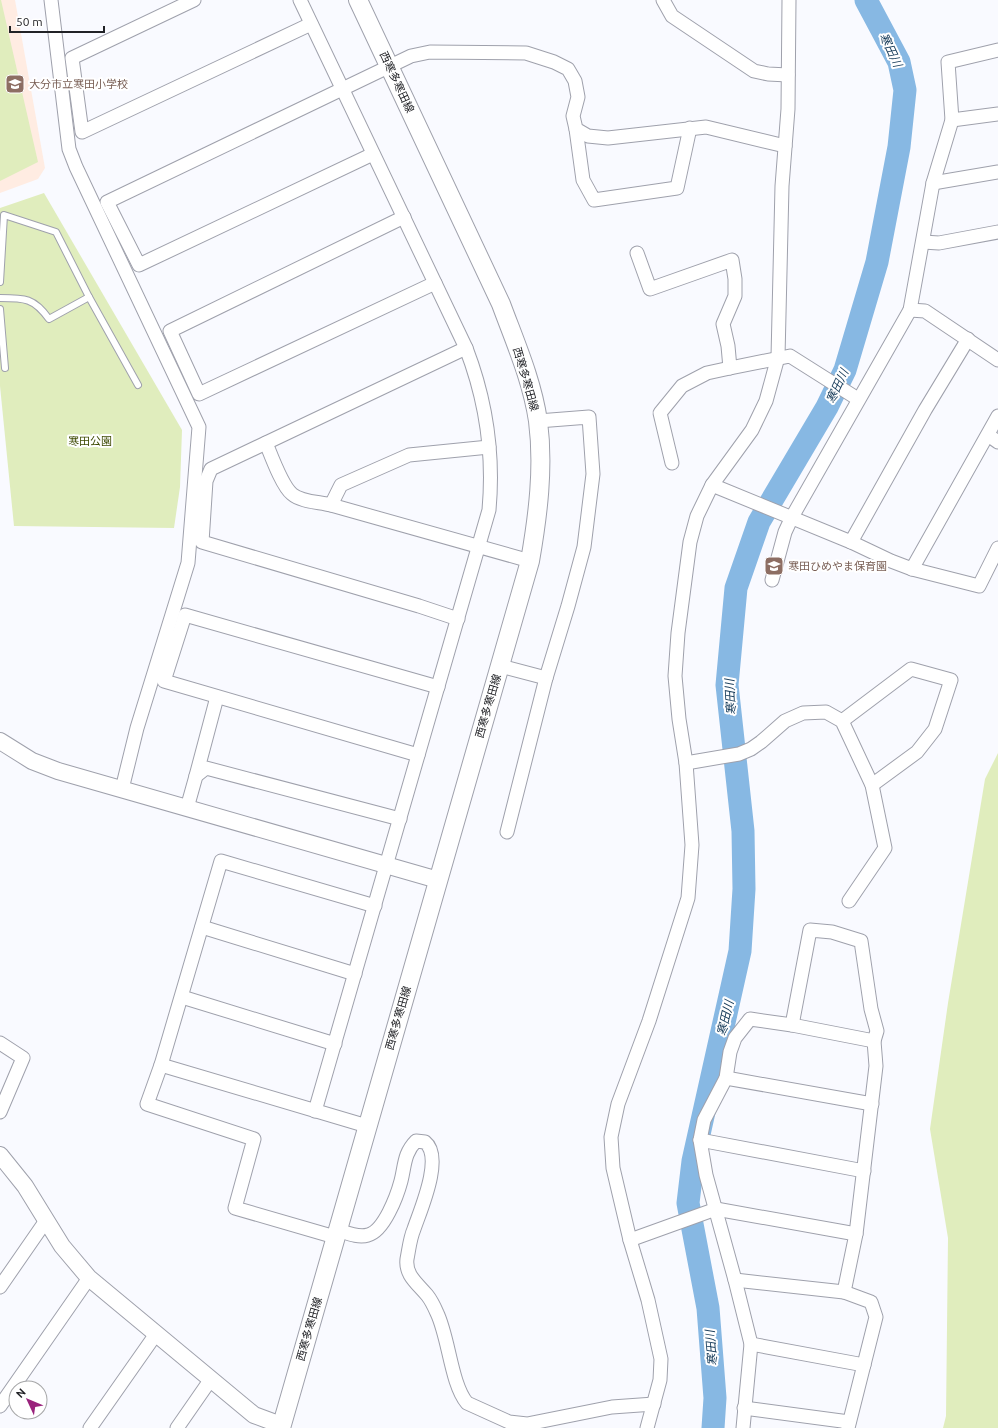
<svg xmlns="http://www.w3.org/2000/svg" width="998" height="1428" font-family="Ubuntu,'Noto Sans JP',sans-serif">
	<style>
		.education { fill: #ffece2 }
		.green { fill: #e0edbd }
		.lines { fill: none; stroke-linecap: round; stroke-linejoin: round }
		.river { stroke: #87b8e3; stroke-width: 23 }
		.service-casing { stroke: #9fa1ac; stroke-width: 8 }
		.minor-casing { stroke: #9fa1ac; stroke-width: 15 }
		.tertiary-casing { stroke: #9fa1ac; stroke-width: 18 }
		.secondary-casing { stroke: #9fa1ac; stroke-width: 20 }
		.service { stroke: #fff; stroke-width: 6 }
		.minor { stroke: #fff; stroke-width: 13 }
		.tertiary { stroke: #fff; stroke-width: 16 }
		.secondary { stroke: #fff; stroke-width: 18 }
		.labels { text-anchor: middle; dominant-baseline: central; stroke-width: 4; stroke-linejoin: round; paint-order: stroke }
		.street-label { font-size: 11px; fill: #212226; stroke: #fff }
		.education-label { font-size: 11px; fill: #785e54; stroke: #fff; text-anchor: start }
		.park-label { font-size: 11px; fill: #3d4902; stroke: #fff }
		.water-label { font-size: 12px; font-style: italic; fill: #153a58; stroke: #fff }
	</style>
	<rect width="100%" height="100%" fill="#f9faff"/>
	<path class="education" d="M0 0H15L45 168 38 179 0 193Z"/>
	<g class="green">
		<path d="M0 0H1L38 162 0 181Z"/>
		<path d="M44 193 182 430 180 487 174 528 14 526 0 386V208Z"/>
		<path d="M998 753V1428H943L946 1416 948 1238 930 1129 948 1003 985 779Z"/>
	</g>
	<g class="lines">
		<path class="river" d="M713 1428 715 1398 708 1308 688 1203 693 1161 740 951 744 889 743 831 727 685 736 588 759 522 827 407 845 370 877 262 899 147 905 90 899 62 866 0"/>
		<defs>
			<g id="service">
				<path d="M0 282 4 215 56 232 89 297"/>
				<path d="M0 298C25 298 34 298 49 319L89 297 138 385"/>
				<path d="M0 309 5 368"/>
			</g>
			<g id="minor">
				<path d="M51 0 69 149 76 167 199 427 188 563 137 728 122 789"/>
				<path d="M194 0 72 58 82 132 311 24"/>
				<path d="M300 0 466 348C486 400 494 455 489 510L315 1111"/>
				<path d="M663 0 672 16 754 71 768 74 788 75"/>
				<path d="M952 120 998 114"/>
				<path d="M576 129 583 180 594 200 677 188 690 128"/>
				<path d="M373 154 139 265 107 202 411 56 430 52 526 53 554 62 568 69 575 81 578 97 573 116 576 129 588 136 608 138 706 127 785 146"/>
				<path d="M933 183 998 172"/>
				<path d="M404 217 170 331 199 394 435 283"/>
				<path d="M923 242 939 243 998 232"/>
				<path d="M637 253 650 289 732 260 735 279V296L723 324 728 346 730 368 790 356 858 399"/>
				<path d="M910 310 925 311 998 360"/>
				<path d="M988 435 998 442"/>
				<path d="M266 443C271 455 282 486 292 494 301 502 320 502 331 505L530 561"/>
				<path d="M672 463 660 413 682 386 707 373 730 368"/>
				<path d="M712 485 851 542 891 561 912 569 979 586 998 548"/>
				<path d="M331 505 341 485 409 455 489 447"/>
				<path d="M851 542 925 410 968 339"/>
				<path d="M912 569 998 416"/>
				<path d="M772 580 785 532 792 517 910 310 933 183 952 120 948 62 998 50"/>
				<path d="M458 619 419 606 202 542 206 481 211 469 466 348"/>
				<path d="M500 666 546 678"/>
				<path d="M842 721 911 669 951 680 935 729 917 752 872 785"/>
				<path d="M418 755 164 681 185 615 438 687"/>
				<path d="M686 763 739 754 751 749 761 742 785 721 803 713 826 712 842 721 872 785 885 848 849 901"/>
				<path d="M196 776 217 697"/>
				<path d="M187 808 196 776 206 768 400 819"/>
				<path d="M507 832 546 678 568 606 584 547 593 474 589 417 538 421"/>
				<path d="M202 927 355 974"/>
				<path d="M182 997 335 1044"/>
				<path d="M792 1025 810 930 832 932 861 941 871 1009 877 1031 874 1041 876 1066 856 1234 844 1292 871 1302 876 1317 848 1428"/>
				<path d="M0 1043 23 1058 0 1112"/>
				<path d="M161 1065 367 1126"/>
				<path d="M726 1078 872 1104"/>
				<path d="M700 1140 864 1171"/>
				<path d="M337 1230C347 1233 358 1238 368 1235 384 1231 397 1196 401 1181 405 1165 404 1153 416 1141L425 1142C444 1157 420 1211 414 1229 410 1238 409 1249 407 1259 405 1275 417 1283 427 1295 431 1300 434 1306 437 1313 449 1338 451 1384 467 1403L509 1422 527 1424 612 1407 654 1404"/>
				<path d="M335 1237 235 1208 254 1139 147 1104 161 1065 221 861 375 906"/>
				<path d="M630 1240 716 1209 856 1234"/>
				<path d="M735 1280 844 1292"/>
				<path d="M0 1287 45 1222"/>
				<path d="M751 1344 864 1365"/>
				<path d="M0 1406 89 1278"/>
				<path d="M744 1408 849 1422"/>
				<path d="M90 1428 156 1334"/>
				<path d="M177 1428 211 1379"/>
				<path d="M647 1428 660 1380 661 1359 648 1300 630 1240 613 1168 611 1137 618 1104 649 1021 688 898 692 845 686 763 679 719 675 676 678 633 690 542 697 516 712 485 752 430 766 401 778 357 782 186 788 109 789 0"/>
				<path d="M743 1428 751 1344 735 1280 706 1175 700 1140 704 1120 726 1078 730 1052 735 1038 750 1019 792 1025 874 1041"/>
			</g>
			<g id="tertiary">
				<path d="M0 741 32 761 58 771 438 880"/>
				<path d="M0 1155 25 1186 62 1246 89 1278 254 1415 281 1425"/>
			</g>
			<path id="secondary" d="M281 1428 530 561C538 515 544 467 538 421 532 380 515 342 501 304L358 0"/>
		</defs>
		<use href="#service" class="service-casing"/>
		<use href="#minor" class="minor-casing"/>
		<use href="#tertiary" class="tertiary-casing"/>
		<use href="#secondary" class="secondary-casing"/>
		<use href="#service" class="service"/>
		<use href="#minor" class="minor"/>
		<use href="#tertiary" class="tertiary"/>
		<use href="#secondary" class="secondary"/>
	</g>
	<defs>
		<symbol id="school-square" viewBox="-11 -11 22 22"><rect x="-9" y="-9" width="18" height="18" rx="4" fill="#8d6e63" stroke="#fff"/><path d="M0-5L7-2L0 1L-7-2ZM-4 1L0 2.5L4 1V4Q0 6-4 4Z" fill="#fff"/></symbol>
	</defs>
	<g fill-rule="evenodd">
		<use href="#school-square" x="4" y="73" width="22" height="22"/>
		<use href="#school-square" x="763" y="555" width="22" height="22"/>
	</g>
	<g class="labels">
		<g class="street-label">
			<text transform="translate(397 82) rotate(65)">西寒多寒田線</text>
			<text transform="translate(526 379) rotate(74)">西寒多寒田線</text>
			<text transform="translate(488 706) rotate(-74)">西寒多寒田線</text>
			<text transform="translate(398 1018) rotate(-74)">西寒多寒田線</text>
			<text transform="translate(309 1329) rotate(-74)">西寒多寒田線</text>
		</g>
		<g class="education-label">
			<text x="29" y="84">大分市立寒田小学校</text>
			<text x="788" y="566">寒田ひめやま保育園</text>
		</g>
		<g class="park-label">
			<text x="90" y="441">寒田公園</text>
		</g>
		<g class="water-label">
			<text transform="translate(891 50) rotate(65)">寒田川</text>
			<text transform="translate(837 386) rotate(-65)">寒田川</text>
			<text transform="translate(730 697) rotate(-93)">寒田川</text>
			<text transform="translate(725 1018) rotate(-77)">寒田川</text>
			<text transform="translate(711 1348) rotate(-95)">寒田川</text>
		</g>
	</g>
	<g transform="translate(28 1400) rotate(314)"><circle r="19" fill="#ffffff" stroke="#a6a7a8"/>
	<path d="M0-3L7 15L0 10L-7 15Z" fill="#99227c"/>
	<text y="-6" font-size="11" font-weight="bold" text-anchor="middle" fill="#212226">N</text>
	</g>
	<path d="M10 26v6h94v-6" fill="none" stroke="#212226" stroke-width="2"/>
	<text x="16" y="26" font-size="12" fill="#212226" stroke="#ffffff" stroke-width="3" paint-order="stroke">50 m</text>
</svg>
